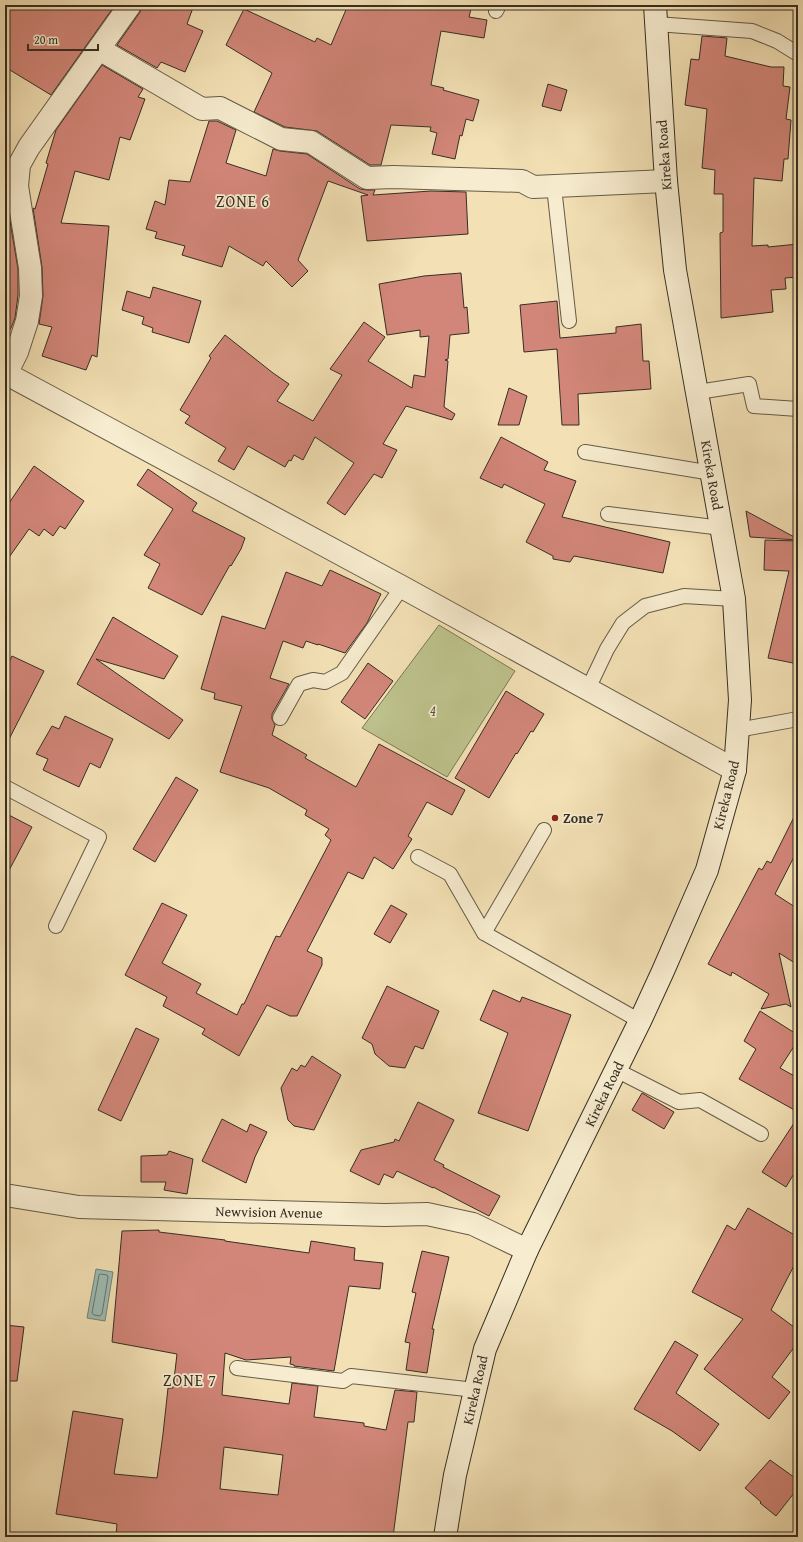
<svg xmlns="http://www.w3.org/2000/svg" width="803" height="1542" font-family="'Gentium Book Plus',serif">
	<style>
		.green { fill: #bdc28c; stroke: #7a7858 }
		.water { fill: #9dbcb4; stroke: #74837a }
		.lines { fill: none; stroke-linecap: round; stroke-linejoin: round }
		.shore { stroke: #6a756c; stroke-width: 1 }
		.building { fill: #d28679; stroke: #362e23; fill-rule: evenodd }
		.lane-casing { stroke: #655b48; stroke-width: 16 }
		.street-casing { stroke: #655b48; stroke-width: 24 }
		.secondary-casing { stroke: #362e23; stroke-width: 24 }
		.lane { stroke: #f7eccf; stroke-width: 14 }
		.street { stroke: #f7eccf; stroke-width: 22 }
		.secondary { stroke: #f7eccf; stroke-width: 22 }
		.poi-dot { fill: #8f2418; stroke: #f7eccf; stroke-width: 1.5 }
		.labels { text-anchor: middle; dominant-baseline: central; stroke-width: 3.5; stroke-linejoin: round; paint-order: stroke }
		.street-label { font-size: 14px; fill: #362e23; stroke: #f7eccf }
		.park-label { font-size: 14px; font-style: italic; fill: #58533d; stroke: #f7eccf }
		.poi-label { font-size: 14px; font-weight: bold; fill: #362e23; stroke: #f7eccf; text-anchor: start }
		.quarter-label { font-size: 16px; letter-spacing: 1px; fill: #362e23; stroke: #f7eccf }
	</style>
	<rect width="100%" height="100%" fill="#f3e1b5"/>
	<filter id="stains"><feTurbulence type="fractalNoise" baseFrequency=".005" numOctaves="4"/><feColorMatrix values="0 0 0 0 .2 0 0 0 0 .09 0 0 0 0 .02 0 0 0 .5 -.17"/></filter>
	<radialGradient id="worn" r=".72"><stop offset=".6" stop-color="#630" stop-opacity="0"/><stop offset="1" stop-color="#630" stop-opacity=".3"/></radialGradient>
	<path class="green" d="M439 625 515 671 447 777 362 728Z"/>
	<path class="water" d="M96 1269 113 1272 105 1321 87 1318Z"/>
	<g class="lines">
		<path class="shore" d="M101 1274 107 1275 108 1277 102 1314 100 1316 94 1315 92 1313 99 1275Z"/>
	</g>
	<g class="building">
		<path d="M5 5H115L51 95 5 67Z"/>
		<path d="M142 5H194L187 24 203 31 185 72 161 62 157 68 117 45 140 12Z"/>
		<path d="M348 5H472L469 17 487 20 484 38 441 31 431 85 444 88 443 90 479 100 473 121 466 119 462 136 460 135 455 159 432 154 437 133 430 131 431 127 391 125 381 165H370L317 131 285 127 254 112 272 73 226 45 244 9 315 42 317 38 331 45Z"/>
		<path d="M702 36 727 38 725 56 771 67H784L783 86 790 87 786 119 791 120 788 159H784L782 181 754 178 752 246 768 245V247L798 244V277L785 278 786 289 771 290 773 312 721 318 720 233 723 232V194H714L715 170 702 168 707 109 685 105 691 59 699 60Z"/>
		<path d="M102 65 143 89 138 97 145 99 130 140 120 137 109 180 75 171 61 223 109 226 97 357 92 355 86 370 42 356 52 327 39 324 43 296 42 267 33 208 35 209 48 164 46 163 56 130Z"/>
		<path d="M548 84 567 90 561 111 542 106Z"/>
		<path d="M209 121H217L236 130 226 163 266 176 273 149 280 151 307 154 360 189 367 190H375L373 195 431 191 466 192 468 234 367 241 361 196 368 195 328 181 298 260 308 271 292 287 266 261 263 266 229 246 222 267 182 255 185 246 155 238 157 232 146 229 155 201 165 205 169 180 190 182Z"/>
		<path d="M5 191 18 269V295L15 318 11 328 5 338Z"/>
		<path d="M461 273 464 308 467 307 469 333 450 335 448 359 445 360 448 361 444 407 455 414 452 420 406 406 383 444 397 450 382 478 374 474 345 515 327 503 354 463 315 437 303 460 294 455 291 461 289 460 285 467 248 446 234 470 218 461 226 448 185 423 190 416 180 410 211 358 209 356 225 335 273 373 289 384 277 401 313 421 342 375 330 369 364 322 385 337 368 361 412 388 414 375 425 377 429 336 420 337V330L387 335 379 284 424 276Z"/>
		<path d="M153 287 201 301 189 343 152 332 153 328 142 324 144 317 122 310 127 291 150 298Z"/>
		<path d="M557 301 560 338 616 333V327L641 324 643 361H649L651 389 578 394 579 425H562L557 349 524 352 520 305Z"/>
		<path d="M509 388 527 396 519 425H498Z"/>
		<path d="M501 437 548 462 544 470 576 481 562 517 670 542 663 573 574 556 570 562 553 559V556L526 542 545 504 504 484 502 488 480 478Z"/>
		<path d="M34 466 84 501 65 529 60 526 53 536 44 529 39 536 29 529 5 563V509Z"/>
		<path d="M148 469 197 503 192 511 245 538 241 549 231 566 230 565 202 615 148 588 160 564 144 555 173 509 137 485Z"/>
		<path d="M746 511 798 539V540L750 537Z"/>
		<path d="M765 540 798 541V664L768 658 789 571 764 570Z"/>
		<path d="M330 570 381 594 367 623 345 653 318 644V645L306 641 303 648 283 641 270 678 289 684 272 714V719L275 725 272 735 307 755 305 758 356 787 379 744 465 790 452 815 427 802 408 836 412 839 393 869 374 857 363 879 348 872 307 951 322 958V965L297 1016H290L267 1005 239 1056 202 1034 205 1029 163 1006 167 997 125 975 162 903 187 915 162 963 201 984 196 993 237 1015 242 1004H244L276 936 280 937 331 840 325 835 329 829 305 815 307 810 269 788 220 772 242 706 214 699 215 693 201 689 222 616 265 629 286 572 322 586Z"/>
		<path d="M113 617 178 656 164 679 96 659 183 720 169 739 77 684Z"/>
		<path d="M12 656 44 671 5 747V670Z"/>
		<path d="M368 663 393 681 365 719 341 702Z"/>
		<path d="M506 691 544 714 533 732 531 731 517 754 516 753 489 798 455 778Z"/>
		<path d="M65 716 113 739 100 768 90 763 79 787 43 770 48 759 36 754 52 726 59 729Z"/>
		<path d="M176 777 198 790 155 862 133 849Z"/>
		<path d="M798 809V849L775 894 798 909V965L779 953 791 1007 786 1004 761 1009 769 994 732 972 731 976 708 964 759 868 762 870 767 861 771 863Z"/>
		<path d="M5 813 32 827 5 878Z"/>
		<path d="M391 905 407 914 390 943 374 934Z"/>
		<path d="M387 986 439 1011 423 1049 415 1046 405 1068 389 1066 375 1054 372 1044 362 1038Z"/>
		<path d="M493 990 520 1002 522 997 571 1015 528 1131 478 1113 508 1033 480 1020Z"/>
		<path d="M760 1011 798 1035V1040L780 1068 798 1078V1112L739 1079 756 1049 744 1041Z"/>
		<path d="M136 1028 159 1039 121 1121 98 1110Z"/>
		<path d="M312 1056 341 1075 314 1130 294 1126 288 1120 281 1088 292 1068 297 1071 301 1065 305 1067Z"/>
		<path d="M642 1093 674 1112 664 1129 632 1110Z"/>
		<path d="M418 1102 454 1120 434 1160 444 1165 443 1167 500 1196 489 1216 433 1187V1188L397 1171 393 1178 384 1174 379 1185 350 1171 361 1150 394 1142 395 1139 399 1141Z"/>
		<path d="M798 1117V1167L786 1187 762 1172Z"/>
		<path d="M222 1119 247 1132 250 1124 267 1132 255 1157 246 1183 202 1161Z"/>
		<path d="M169 1151 193 1159 187 1194 164 1190 166 1182H141V1156L167 1155Z"/>
		<path d="M748 1208 798 1237V1258L771 1310 798 1330V1342L772 1377 790 1392 769 1419 704 1369 743 1319 692 1292 727 1225 735 1230Z"/>
		<path d="M159 1230V1232L225 1240V1241L309 1253 311 1241 355 1248 354 1260 383 1263 380 1289 349 1286 334 1371 294 1366V1365L290 1364 291 1357 246 1360 225 1353 222 1395 289 1404 292 1383 318 1386 314 1417 364 1423V1426L386 1430 395 1390 417 1392 414 1422H408L393 1537H128L116 1535 117 1524 56 1514 73 1411 123 1419 114 1474 157 1478 163 1434 168 1388H173L177 1354 112 1342 122 1231ZM224 1447 283 1455 278 1495 220 1489Z"/>
		<path d="M422 1251 449 1257 432 1329H434L427 1373 406 1370 410 1343 405 1342 416 1293 412 1292Z"/>
		<path d="M5 1325 24 1327 17 1381H5Z"/>
		<path d="M675 1341 698 1355 676 1393 719 1424 700 1451 672 1431 634 1409Z"/>
		<path d="M770 1460 798 1480V1488L776 1516 760 1503 761 1502 745 1488Z"/>
	</g>
	<g class="lines">
		<defs>
			<g id="lane">
				<path d="M496 11 499 5"/>
				<path d="M656 24 752 31 777 41 798 54"/>
				<path d="M554 187 569 321"/>
				<path d="M698 392 749 384 754 406 798 409"/>
				<path d="M585 452 712 473"/>
				<path d="M608 514 722 528"/>
				<path d="M588 689 607 649 623 623 645 606 684 596 734 599"/>
				<path d="M280 718 299 684 313 680 325 682 342 673 402 587"/>
				<path d="M738 730 798 719"/>
				<path d="M5 787 99 837 56 926"/>
				<path d="M544 830 484 933 640 1021"/>
				<path d="M418 857 450 874 484 933"/>
				<path d="M616 1070 679 1102 700 1100 761 1134"/>
				<path d="M237 1368 343 1381 351 1376 475 1390"/>
			</g>
			<g id="street">
				<path d="M99 49 202 109 220 108 281 139 311 142 367 178 393 177 522 181 533 187 666 181"/>
				<path d="M5 373 402 587 735 770"/>
				<path d="M5 376 17 352 27 321 31 296 30 268 17 186 19 165 29 147 130 5"/>
				<path d="M5 1195 79 1207 385 1215 427 1214 473 1224 527 1250"/>
			</g>
			<path id="secondary" d="M445 1537 455 1475 485 1349 527 1250 640 1021 663 971 707 870 735 770 740 700 734 599 675 270 666 181 655 5"/>
		</defs>
		<use href="#lane" class="lane-casing"/>
		<use href="#street" class="street-casing"/>
		<use href="#secondary" class="secondary-casing"/>
		<use href="#lane" class="lane"/>
		<use href="#street" class="street"/>
		<use href="#secondary" class="secondary"/>
	</g>
	<circle class="poi-dot" cx="555" cy="818" r="4"/>
	<g class="labels">
		<g class="street-label">
			<text transform="translate(664 155) rotate(-94)">Kireka Road</text>
			<text transform="translate(712 475) rotate(80)">Kireka Road</text>
			<text transform="translate(726 795) rotate(-76)">Kireka Road</text>
			<text transform="translate(604 1094) rotate(-64)">Kireka Road</text>
			<text transform="translate(269 1212) rotate(1)">Newvision Avenue</text>
			<text transform="translate(475 1390) rotate(-77)">Kireka Road</text>
		</g>
		<g class="park-label">
			<text x="433" y="711">4</text>
		</g>
		<g class="poi-label">
			<text x="563" y="818">Zone 7</text>
		</g>
		<g class="quarter-label">
			<text x="243" y="201">ZONE 6</text>
			<text x="190" y="1380">ZONE 7</text>
		</g>
	</g>
	<rect width="803" height="1542" fill="none" stroke="#f3e1b5" stroke-width="20"/>
	<rect x="6" y="6" width="791" height="1530" fill="none" stroke="#362e23" stroke-width="2"/>
	<rect x="10" y="10" width="783" height="1522" fill="none" stroke="#362e23"/>
	<path d="M28 44v6h70v-6" fill="none" stroke="#362e23" stroke-width="2"/>
	<text x="34" y="44" font-size="12" fill="#362e23" stroke="#f7eccf" stroke-width="3" paint-order="stroke">20 m</text>
	<rect width="100%" height="100%" filter="url(#stains)"/>
	<rect width="100%" height="100%" fill="url(#worn)"/>
</svg>
